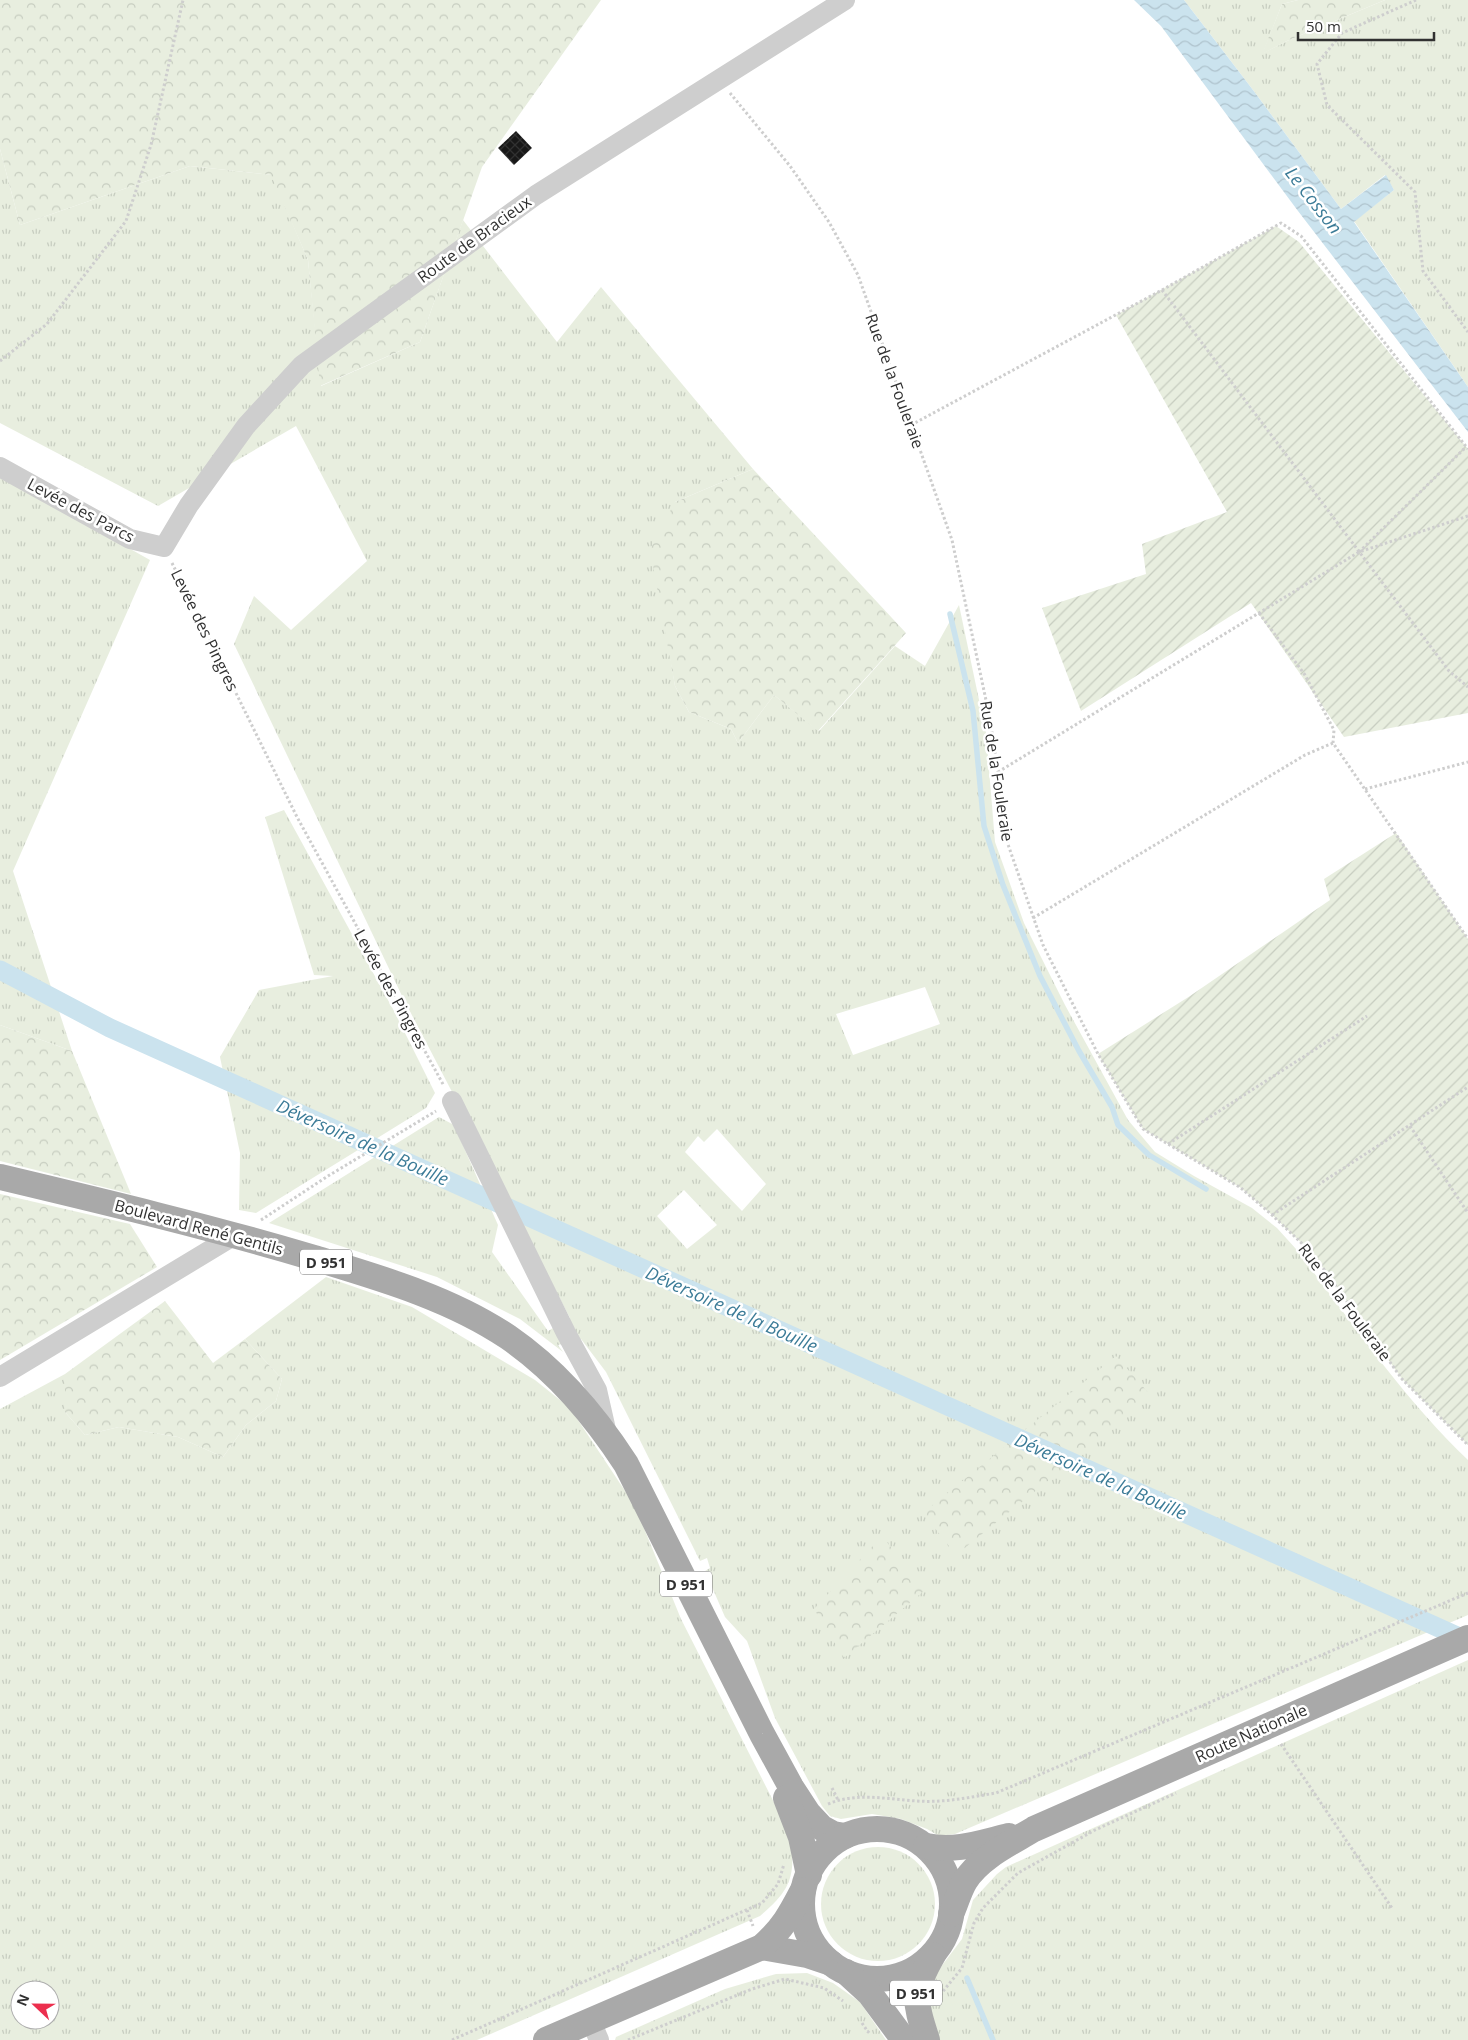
<svg xmlns="http://www.w3.org/2000/svg" width="1468" height="2040" font-family="'Open Sans',sans-serif">
	<style>
		.grass { fill: url(#grass-tufts); fill-rule: evenodd }
		.forest { fill: url(#forest-crowns) }
		.garden { fill: url(#garden-furrows) }
		.water { fill: url(#water-waves) }
		.lines { fill: none; stroke-linecap: round; stroke-linejoin: round }
		.stream { stroke: #cbe3ee; stroke-width: 5.5 }
		.canal { stroke: #cbe3ee; stroke-width: 19 }
		.building { fill: url(#building-cross-hatch) }
		.path { stroke: #cecece; stroke-width: 3; stroke-dasharray: 2.5 2.5; stroke-linecap: butt }
		.minor { stroke: #cecece; stroke-width: 20 }
		.major { stroke: #a9a9a9; stroke-width: 26 }
		.labels { text-anchor: middle; dominant-baseline: central; stroke-width: 5; stroke-linejoin: round; paint-order: stroke }
		.shield { fill: #fff; stroke: #6f6f6f; stroke-width: 1 }
		.shield-label { font-size: 15px; font-weight: bold; fill: #313131 }
		.street-label { font-size: 16px; fill: #313131; stroke: #fff }
		.water-label { font-size: 18px; font-style: italic; fill: #3b7b97; stroke: #fff }
	</style>
	<defs>
		<pattern id="grass-tufts" width="24" height="20" patternUnits="userSpaceOnUse" patternTransform="scale(1.25)"><rect width="24" height="20" fill="#e8eedf"/><path d="M3 7l-1-3M5 7V3M7 7l1-3M15 17l-1-3M17 17v-4M19 17l1-3" fill="none" stroke="#c7cdc0"/></pattern>
		<pattern id="forest-crowns" width="20" height="18" patternUnits="userSpaceOnUse" patternTransform="scale(1.25)"><rect width="20" height="18" fill="#e8eedf"/><path d="M2 6a3 3 0 1 1 6 0M12 15a3 3 0 1 1 6 0" fill="none" stroke="#c7cdc0"/></pattern>
		<pattern id="garden-furrows" width="10" height="10" patternUnits="userSpaceOnUse" patternTransform="scale(1.25)"><rect width="10" height="10" fill="#e8eedf"/><path d="M-1 1l2-2M0 10L10 0M9 11l2-2" fill="none" stroke="#c7cdc0"/></pattern>
		<pattern id="water-waves" width="16" height="10" patternUnits="userSpaceOnUse" patternTransform="scale(1.25)"><rect width="16" height="10" fill="#cbe3ee"/><path d="M0 5q4-4 8 0t8 0" fill="none" stroke="#afc3cd"/></pattern>
		<pattern id="building-cross-hatch" width="8" height="8" patternUnits="userSpaceOnUse" patternTransform="scale(1.25)"><rect width="8" height="8" fill="#181818"/><path d="M0 0l8 8M0 8l8-8" fill="none" stroke="#313131"/></pattern>
	</defs>
	<rect width="100%" height="100%" fill="#fff"/>
	<g class="grass">
		<path d="M1184 0H1298L1282 4 1263 53 1289 40 1385 0H1468V387L1354 221 1394 190 1385 175 1341 209 1253 90Z"/>
		<path d="M0 149 20 225 190 166 272 175 308 260 321 386 420 342 463 220 557 342 601 287 753 469 675 502 666 631 675 686 689 712 731 729 738 743 774 695 819 731 895 646 925 666 959 605 986 733 995 842 1024 923 1065 1005 1128 1120 1155 1152 1194 1176 1252 1208 1277 1228 1296 1249C1351 1321 1402 1397 1468 1460V1615L955 1834 939 1836 927 1829 901 1819 872 1814 841 1819 830 1816 822 1806 775 1718 747 1641 725 1617 705 1571 710 1568 707 1558 700 1561 606 1372 581 1339 558 1345 563 1352 520 1319 437 1277 269 1223 439 1117 454 1125 498 1225 492 1252 548 1331 570 1318 403 998 234 644 254 596 291 630 367 561 296 426 158 506 0 423ZM925 987 940 1024 853 1055 836 1014ZM717 1129 766 1184 742 1211 685 1152 698 1136 704 1142ZM684 1190 717 1225 687 1249 657 1216Z"/>
		<path d="M0 476 150 560 13 871 72 1051 0 1025Z"/>
		<path d="M284 810 394 1011 435 1093 426 1108 256 1213 239 1210 240 1153 220 1057 259 990 333 976 314 975 265 817Z"/>
		<path d="M326 1277 412 1307 535 1380 570 1408 635 1506 681 1619 790 1834C796 1875 792 1889 760 1916L477 2040H0V1409L65 1374V1412L85 1435 119 1427 178 1437 223 1457 246 1425 276 1401 282 1379 245 1339ZM20 1990H50V2020H20Z"/>
		<path d="M1468 1660V2040H937L926 2014 928 1984 962 1939 973 1900 997 1874 1006 1867Z"/>
		<circle cx="878" cy="1904" r="57"/>
		<path d="M807 1973 833 1983 860 2002 886 2040H615L616 2037 725 1989 776 1974Z"/>
	</g>
	<g class="forest">
		<path d="M0 0H601L482 167 420 342 320 386 308 260 271 175 190 166 20 225 0 149Z"/>
		<path d="M1298 0H1385L1289 40 1262 54 1282 4Z"/>
		<path d="M753 469 906 633 818 731 774 695 738 743 731 729 689 712 675 686 650 549 675 502Z"/>
		<path d="M0 1025 72 1051 131 1194 0 1161Z"/>
		<path d="M0 1194 130 1224 157 1267 0 1360Z"/>
		<path d="M165 1301 213 1363 245 1339 282 1379 276 1401 246 1425 223 1457 178 1437 119 1427 85 1435 65 1412V1374Z"/>
		<path d="M1116 1356 1152 1397 956 1555 923 1513Z"/>
		<path d="M882 1536 925 1590 844 1658 814 1609Z"/>
	</g>
	<g class="garden">
		<path d="M1276 226 1299 242 1468 449V713L1344 737 1251 603 1081 711 1042 608 1146 574 1142 544 1227 512 1116 315Z"/>
		<path d="M1396 833 1468 939V1445L1402 1379 1313 1254 1272 1215 1241 1188 1143 1129 1098 1054 1190 996 1330 900 1324 879Z"/>
	</g>
	<path class="water" d="M1134 0H1184L1253 90 1341 209 1386 175 1394 190 1354 222 1468 387V432L1298 211 1161 26Z"/>
	<g class="lines">
		<g class="stream">
			<path d="M950 614 973 711 984 826 1003 885 1040 976 1079 1051 1112 1107 1118 1125 1149 1155 1206 1189"/>
			<path d="M967 1978 993 2040"/>
		</g>
		<path class="canal" d="M0 970 110 1028 1468 1641"/>
	</g>
	<path class="building" d="M516 131 532 148 514 165 498 148Z"/>
	<g class="lines">
		<g class="path">
			<path d="M1416 0 1342 33 1317 64 1327 105 1415 192 1423 271 1468 332"/>
			<path d="M730 93 790 166 829 222 858 275 952 540 990 719 998 772 1003 830 1043 945 1098 1054 1143 1129 1241 1188 1272 1215 1313 1254 1402 1379 1468 1445"/>
			<path d="M1162 290 1449 671 1468 687"/>
			<path d="M0 361 47 324 126 221 151 145 183 0"/>
			<path d="M911 425 1162 290 1281 223 1301 236 1468 449"/>
			<path d="M1359 552 1466 447"/>
			<path d="M172 563 297 817 444 1086"/>
			<path d="M1259 613 1305 675 1334 730 1333 743 1468 939"/>
			<path d="M998 772 1359 552 1468 516"/>
			<path d="M1365 789 1468 762"/>
			<path d="M1033 918 1305 755 1333 743"/>
			<path d="M1410 1126 1468 1213"/>
			<path d="M1168 1144 1367 1016"/>
			<path d="M1272 1215 1468 1087"/>
			<path d="M261 1220 328 1176 436 1111"/>
			<path d="M1281 1744 1392 1908"/>
			<path d="M832 1788 838 1800"/>
			<path d="M828 1804C863 1789 903 1804 939 1801 958 1800 977 1796 996 1793L1468 1593"/>
			<path d="M747 1910 753 1926"/>
			<path d="M940 1995 962 1968 974 1923 983 1908 1018 1873 1095 1830 1176 1793"/>
			<path d="M862 2023 868 2032 870 2030"/>
			<path d="M452 2040 762 1903 778 1884 784 1864"/>
			<path d="M628 2040 752 1989 785 1979 824 1988 843 2001"/>
		</g>
		<g class="minor">
			<path d="M0 467 130 539 164 547 189 505 246 426 302 365 536 195 845 0"/>
			<path d="M452 1101 566 1333 597 1390 607 1434"/>
			<path d="M0 1377 235 1235"/>
			<path d="M591 2021 599 2040"/>
		</g>
		<g class="major">
			<path d="M0 1177C105 1202 210 1227 314 1258 380 1278 450 1298 508 1337 556 1370 595 1416 626 1464L762 1734 791 1787 808 1813 822 1828 833 1834 845 1836"/>
			<path d="M786 1798 801 1837 809 1875"/>
			<circle cx="877" cy="1904" r="75"/>
			<path d="M926 1846C956 1852 980 1843 1009 1836"/>
			<path d="M951 1914C956 1903 959 1891 965 1881 980 1857 1011 1843 1034 1829L1468 1638"/>
			<path d="M762 1947 807 1955 831 1963"/>
			<path d="M846 1972 870 1994 904 2040"/>
			<path d="M546 2040 762 1947C783 1928 790 1915 803 1890"/>
			<path d="M927 2040C914 2000 912 1991 933 1955"/>
		</g>
	</g>
	<g class="labels">
		<g class="shield">
			<rect x="300" y="1249.5" width="52" height="25" rx="4"/>
			<rect x="660" y="1571.5" width="52" height="25" rx="4"/>
			<rect x="890" y="1980.5" width="52" height="25" rx="4"/>
		</g>
		<g class="shield-label">
			<text x="326" y="1262">D 951</text>
			<text x="686" y="1584">D 951</text>
			<text x="916" y="1993">D 951</text>
		</g>
		<g class="street-label">
			<text transform="translate(474 239) rotate(-36)">Route de Bracieux</text>
			<text transform="translate(895 381) rotate(70)">Rue de la Fouleraie</text>
			<text transform="translate(81 510) rotate(28)">Levée des Parcs</text>
			<text transform="translate(205 630) rotate(64)">Levée des Pingres</text>
			<text transform="translate(997 771) rotate(81)">Rue de la Fouleraie</text>
			<text transform="translate(391 989) rotate(61)">Levée des Pingres</text>
			<text transform="translate(199 1227) rotate(15)">Boulevard René Gentils</text>
			<text transform="translate(1345 1302) rotate(53)">Rue de la Fouleraie</text>
			<text transform="translate(1251 1733) rotate(-24)">Route Nationale</text>
		</g>
		<g class="water-label">
			<text transform="translate(1314 200) rotate(52)">Le Cosson</text>
			<text transform="translate(363 1142) rotate(24)">Déversoire de la Bouille</text>
			<text transform="translate(732 1309) rotate(24)">Déversoire de la Bouille</text>
			<text transform="translate(1101 1476) rotate(24)">Déversoire de la Bouille</text>
		</g>
	</g>
	<g transform="translate(35 2005) rotate(292)"><circle r="24" fill="#ffffff" stroke="#adadad"/>
	<path d="M0-4L9 19L0 12L-9 19Z" fill="#ec2f4e"/>
	<text y="-8" font-size="14" font-weight="bold" text-anchor="middle" fill="#313131">N</text>
	</g>
	<path d="M1298 32v8h136v-8" fill="none" stroke="#313131" stroke-width="2.5"/>
	<text x="1306" y="32" font-size="15" fill="#313131" stroke="#ffffff" stroke-width="4" paint-order="stroke">50 m</text>
</svg>
